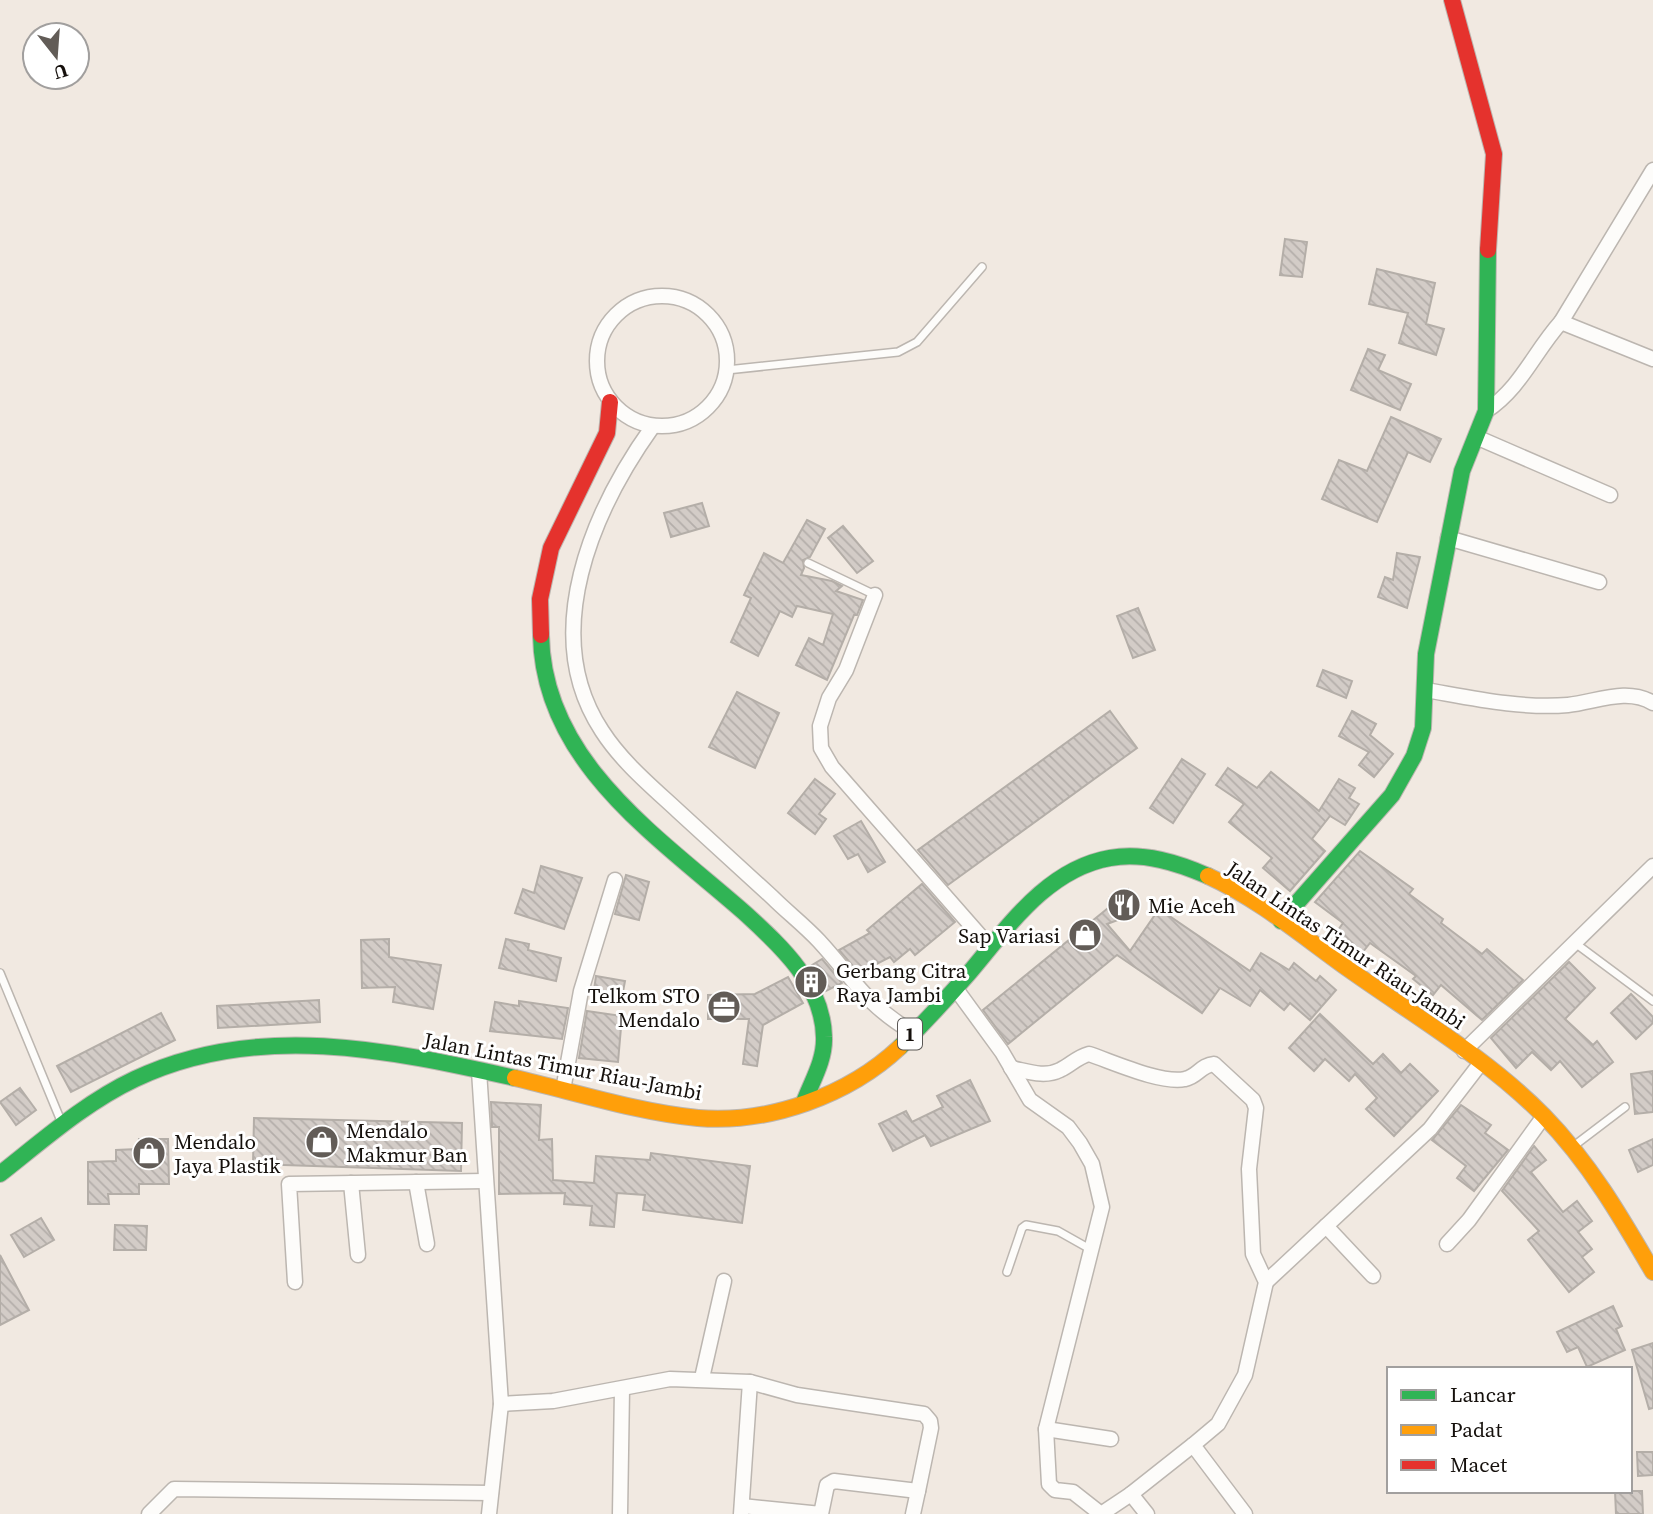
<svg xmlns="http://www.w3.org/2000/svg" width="1653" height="1514" font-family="'Source Serif 4',serif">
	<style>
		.building { fill: url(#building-back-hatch); stroke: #b4aea8; stroke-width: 2 }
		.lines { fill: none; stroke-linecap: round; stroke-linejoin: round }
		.lane-casing { stroke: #bcb6b0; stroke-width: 10 }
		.street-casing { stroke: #bcb6b0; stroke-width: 17 }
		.fast-casing { stroke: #bcb6b0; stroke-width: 18 }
		.slow-casing { stroke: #bcb6b0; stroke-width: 18 }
		.jam-casing { stroke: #bcb6b0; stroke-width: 18 }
		.lane { stroke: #fdfcfa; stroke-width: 7 }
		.street { stroke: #fdfcfa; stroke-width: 14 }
		.fast { stroke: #30b455; stroke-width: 16 }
		.slow { stroke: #ff9f0a; stroke-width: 16 }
		.jam { stroke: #e5322d; stroke-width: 16 }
		.labels { text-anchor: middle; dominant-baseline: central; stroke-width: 6; stroke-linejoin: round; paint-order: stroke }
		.shield { fill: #fff; stroke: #5b5855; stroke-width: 2 }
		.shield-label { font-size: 19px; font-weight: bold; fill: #15100c }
		.poi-label { font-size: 21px; fill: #15100c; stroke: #fff; text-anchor: start }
		.street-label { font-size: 21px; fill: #15100c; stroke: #fff }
	</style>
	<defs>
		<pattern id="building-back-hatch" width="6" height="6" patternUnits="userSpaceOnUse" patternTransform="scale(1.75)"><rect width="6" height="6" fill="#d3ccc7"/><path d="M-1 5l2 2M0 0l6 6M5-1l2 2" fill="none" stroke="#b4aeaa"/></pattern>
	</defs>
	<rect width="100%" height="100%" fill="#f1e9e1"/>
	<g class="building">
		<path d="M1285 239 1307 242 1302 277 1280 275Z"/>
		<path d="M1377 269 1435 283 1426 324 1444 329 1436 355 1399 343 1408 313 1369 304Z"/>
		<path d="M1368 349 1385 355 1378 370 1411 384 1400 410 1351 390Z"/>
		<path d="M1391 417 1441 439 1430 462 1408 452 1377 522 1322 499 1339 460 1367 471Z"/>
		<path d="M702 503 709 526 671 537 664 513Z"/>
		<path d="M807 520 825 529 810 557 803 560 804 568 801 575 832 581 842 586 836 591 863 600 857 615H854L827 680 796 665 809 638 823 645 833 614 797 606 792 617 780 611 758 656 731 642 751 598 744 595 764 553 783 563Z"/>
		<path d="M843 526 873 561 857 573 828 538Z"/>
		<path d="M1397 553 1420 557 1407 608 1378 597 1385 577 1393 580Z"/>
		<path d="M1138 608 1155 650 1133 658 1117 616Z"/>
		<path d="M1323 670 1352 681 1346 698 1317 686Z"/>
		<path d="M737 692 779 713 755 768 709 747Z"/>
		<path d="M1110 711 1137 748 948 885 918 850Z"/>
		<path d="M1352 711 1376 724 1370 735 1393 754 1374 777 1359 765 1369 752 1339 736Z"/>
		<path d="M1182 759 1205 774 1173 823 1150 808Z"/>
		<path d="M1228 768 1257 788 1271 772 1319 811 1339 779 1355 788 1349 798 1359 804 1345 825 1330 816 1312 839 1325 851 1290 891 1263 868 1272 858 1229 822 1244 804 1216 785Z"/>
		<path d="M815 779 835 794 819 814 826 819 815 834 788 813Z"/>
		<path d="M861 821 885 862 868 872 858 854 848 859 834 836Z"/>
		<path d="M1360 851 1413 889 1409 894 1443 919 1441 923 1482 954 1487 949 1523 980 1482 1020 1441 985 1433 995 1413 979 1416 976 1370 943 1362 953 1336 933 1343 923 1315 902Z"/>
		<path d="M541 866 582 878 564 929 515 913 523 889 534 893Z"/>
		<path d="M626 875 649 882 639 920 615 914Z"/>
		<path d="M922 884 955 922 915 955 910 949 894 962 890 957 859 973 839 950 870 933 867 930Z"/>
		<path d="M1128 889 1137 913 1107 924 1130 951 1159 909 1250 971 1261 953 1289 970 1294 963 1316 981 1320 976 1336 990 1310 1020 1290 1003 1284 1010 1260 990 1250 1006 1220 988 1202 1013 1117 955 1008 1044 983 1010 1113 904 1110 897Z"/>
		<path d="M389 939V957L441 965 433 1009 393 1002 395 987 362 988 361 940Z"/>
		<path d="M506 939 529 944 528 950 561 958 556 981 499 968Z"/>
		<path d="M822 959 842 983 826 991 812 965Z"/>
		<path d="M1569 962 1595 988 1565 1019 1593 1045 1597 1041 1613 1062 1582 1087 1560 1061 1551 1070 1532 1052 1516 1068 1491 1038Z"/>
		<path d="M596 976 625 981 622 997 594 990Z"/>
		<path d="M788 977 803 1003 763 1025 757 1066 743 1064 749 1019H708V995L755 994Z"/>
		<path d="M1631 994 1653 1017V1023L1636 1039 1611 1013Z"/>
		<path d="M319 1000 320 1022 218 1028 217 1006Z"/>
		<path d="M519 1001 568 1008 562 1039 490 1031 495 1002 519 1006Z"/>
		<path d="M587 1011 622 1016 618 1062 579 1058Z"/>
		<path d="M161 1013 175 1040 71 1092 57 1066Z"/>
		<path d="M1320 1014 1373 1064 1383 1054 1401 1073 1410 1064 1438 1091 1394 1136 1366 1109 1377 1098 1355 1074 1349 1081 1325 1059 1314 1071 1289 1048Z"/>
		<path d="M1653 1071V1112L1635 1114 1631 1074Z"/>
		<path d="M970 1080 990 1121 931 1146 925 1135 893 1151 879 1124 906 1111 912 1122 943 1107 937 1096Z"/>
		<path d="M20 1088 36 1110 16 1125 0 1102Z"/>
		<path d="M491 1102 541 1105 539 1140 552 1139 553 1180 594 1183 596 1156 650 1160 651 1153 750 1166 742 1223 643 1210 645 1195 617 1193 614 1227 590 1225 592 1206 564 1204 565 1193 499 1194V1127H492Z"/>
		<path d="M1461 1105 1491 1125 1485 1133 1508 1150 1474 1191 1457 1178 1466 1166 1432 1140Z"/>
		<path d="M254 1118 462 1123 461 1171 253 1164Z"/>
		<path d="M139 1139H168L169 1184H139V1194H108L109 1204H88V1162L116 1161V1150L138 1149Z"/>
		<path d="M1653 1139V1165L1638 1172 1629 1150Z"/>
		<path d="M1534 1146 1546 1160 1531 1172 1563 1212 1577 1201 1592 1221 1578 1232 1592 1249 1582 1257 1594 1272 1569 1292 1528 1240 1539 1231 1502 1191Z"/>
		<path d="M41 1218 54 1240 24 1257 11 1235Z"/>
		<path d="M115 1225 147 1226 146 1250H114Z"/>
		<path d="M0 1255 29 1310 0 1325Z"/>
		<path d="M1613 1306 1622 1326 1616 1329 1625 1350 1587 1367 1578 1347 1567 1352 1557 1332Z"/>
		<path d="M1653 1343V1408L1649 1409 1632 1350Z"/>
		<path d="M1637 1452H1653V1475L1638 1476Z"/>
		<path d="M1615 1491H1642L1643 1514H1616Z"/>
	</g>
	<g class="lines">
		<defs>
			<g id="lane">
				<path d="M727 370 898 352 917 342 982 267"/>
				<path d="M808 563 875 595"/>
				<path d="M1575 943 1653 1001"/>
				<path d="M0 973 61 1121"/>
				<path d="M1575 1145 1625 1107"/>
				<path d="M1007 1272 1022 1228 1026 1225 1058 1231 1090 1249"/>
			</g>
			<g id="street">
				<circle cx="662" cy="361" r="65"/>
				<path d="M1561 322 1653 170"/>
				<path d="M1486 411C1521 388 1534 352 1561 322L1653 359"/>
				<path d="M653 426C593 510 538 634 602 731 622 762 651 786 678 811 710 840 741 869 772 897 787 912 804 925 819 941 854 979 865 1004 912 1032"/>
				<path d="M1476 437 1610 495"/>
				<path d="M1448 538 1599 582"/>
				<path d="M875 595 846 670 829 698 820 726 821 748 832 767 990 947"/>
				<path d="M1426 690C1472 698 1521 709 1568 705 1596 702 1627 687 1653 703"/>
				<path d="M956 989 1002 1052 1030 1100 1068 1127 1080 1143 1092 1164 1102 1207 1046 1429 1049 1484 1055 1490 1073 1492 1101 1514 1131 1494"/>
				<path d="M1464 1051 1653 866"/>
				<path d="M1011 1068C1027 1071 1044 1078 1060 1070 1071 1065 1077 1057 1089 1054 1113 1062 1161 1084 1185 1079 1197 1077 1201 1065 1214 1064L1253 1100 1256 1108 1249 1169 1253 1254 1266 1282 1245 1375 1218 1424 1193 1445 1245 1514"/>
				<path d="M479 1071 501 1404 553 1401 670 1379 750 1382 741 1514"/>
				<path d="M563 1090 581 991 615 880"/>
				<path d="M416 1182 427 1244"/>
				<path d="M351 1183 358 1255"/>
				<path d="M1326 1226 1373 1276"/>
				<path d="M1447 1244 1469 1220 1544 1116"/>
				<path d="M295 1282 289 1184 485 1181"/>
				<path d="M1266 1282 1430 1129 1480 1064"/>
				<path d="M702 1378 724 1281"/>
				<path d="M1046 1429 1111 1439"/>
				<path d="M742 1506 821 1514 827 1485 834 1481 918 1491 931 1428 930 1421 924 1414 797 1395 750 1382"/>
				<path d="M149 1514 174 1489 491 1493"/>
				<path d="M489 1514 501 1404"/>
				<path d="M620 1514 622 1389"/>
				<path d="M913 1514 918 1491"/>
				<path d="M1147 1514 1131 1494 1193 1445"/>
			</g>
			<g id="fast">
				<path d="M541 635C543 763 660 838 747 915 782 947 823 985 824 1037 825 1060 812 1081 804 1102"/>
				<path d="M1281 921 1392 795 1414 756 1423 728 1426 654 1462 471 1486 411 1488 250"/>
				<path d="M900 1047C924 1023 947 998 969 973 1008 927 1047 869 1110 858 1144 852 1178 863 1208 876"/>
				<path d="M0 1174C42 1141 86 1102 135 1079 257 1021 389 1050 515 1078"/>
			</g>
			<g id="slow">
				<path d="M1208 876C1259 899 1305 938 1350 970 1415 1016 1488 1059 1544 1116 1589 1162 1621 1217 1653 1272"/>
				<path d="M515 1078C575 1092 637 1112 698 1118 770 1124 849 1095 900 1047"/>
			</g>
			<g id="jam">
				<path d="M1452 0 1494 154 1488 250"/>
				<path d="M541 635 540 599 551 548 607 433 610 402"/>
			</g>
		</defs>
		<use href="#lane" class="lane-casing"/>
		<use href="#street" class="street-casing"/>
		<use href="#fast" class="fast-casing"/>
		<use href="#slow" class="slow-casing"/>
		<use href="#jam" class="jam-casing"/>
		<use href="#lane" class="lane"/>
		<use href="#street" class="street"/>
		<use href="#fast" class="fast"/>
		<use href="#slow" class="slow"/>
		<use href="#jam" class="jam"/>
	</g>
	<defs>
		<symbol id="restaurant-disc" viewBox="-11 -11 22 22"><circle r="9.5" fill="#625c57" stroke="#fff"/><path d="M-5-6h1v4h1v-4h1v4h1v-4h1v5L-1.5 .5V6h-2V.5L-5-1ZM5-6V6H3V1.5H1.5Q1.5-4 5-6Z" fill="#fff"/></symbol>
		<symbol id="shop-disc" viewBox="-11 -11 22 22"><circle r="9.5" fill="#625c57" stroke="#fff"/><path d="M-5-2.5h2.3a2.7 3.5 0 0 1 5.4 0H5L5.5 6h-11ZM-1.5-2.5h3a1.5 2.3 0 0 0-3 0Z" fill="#fff"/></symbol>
		<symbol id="building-disc" viewBox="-11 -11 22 22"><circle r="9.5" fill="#625c57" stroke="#fff"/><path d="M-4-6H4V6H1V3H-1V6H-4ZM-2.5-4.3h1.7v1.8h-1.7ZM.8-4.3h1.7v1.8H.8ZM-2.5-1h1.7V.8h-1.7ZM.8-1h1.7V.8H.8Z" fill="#fff"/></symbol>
		<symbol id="office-disc" viewBox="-11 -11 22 22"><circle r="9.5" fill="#625c57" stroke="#fff"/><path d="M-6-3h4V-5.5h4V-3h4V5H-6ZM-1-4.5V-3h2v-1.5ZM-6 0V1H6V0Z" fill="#fff"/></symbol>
	</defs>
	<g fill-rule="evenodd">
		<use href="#restaurant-disc" x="1105" y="886" width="38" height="38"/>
		<use href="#shop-disc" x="1066" y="916" width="38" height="38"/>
		<use href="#building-disc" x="792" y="963" width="38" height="38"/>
		<use href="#office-disc" x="705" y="988" width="38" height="38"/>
		<use href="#shop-disc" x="303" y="1123" width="38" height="38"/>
		<use href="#shop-disc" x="130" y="1134" width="38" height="38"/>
	</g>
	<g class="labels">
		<rect class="shield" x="898" y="1018.5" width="24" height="31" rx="5"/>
		<g class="shield-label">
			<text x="910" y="1034">1</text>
		</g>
		<g class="poi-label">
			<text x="1148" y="905">Mie Aceh</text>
			<text x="1060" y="935" text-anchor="end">Sap Variasi</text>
			<text x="836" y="970">Gerbang Citra<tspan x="836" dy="24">Raya Jambi</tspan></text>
			<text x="700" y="995" text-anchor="end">Telkom STO<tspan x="700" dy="24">Mendalo</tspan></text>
			<text x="346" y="1130">Mendalo<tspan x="346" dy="24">Makmur Ban</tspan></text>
			<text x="174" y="1141">Mendalo<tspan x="174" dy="24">Jaya Plastik</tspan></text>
		</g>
		<g class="street-label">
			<text transform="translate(1346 945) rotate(34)">Jalan Lintas Timur Riau-Jambi</text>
			<text transform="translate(563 1066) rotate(11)">Jalan Lintas Timur Riau-Jambi</text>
		</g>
	</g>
	<rect x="1387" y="1367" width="245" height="126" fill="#ffffff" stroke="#a19f9e" stroke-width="2"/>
	<rect x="1401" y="1390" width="35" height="10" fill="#30b455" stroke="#a19f9e" stroke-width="2"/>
	<text x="1450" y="1402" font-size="21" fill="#15100c">Lancar</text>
	<rect x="1401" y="1425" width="35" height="10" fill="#ff9f0a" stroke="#a19f9e" stroke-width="2"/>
	<text x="1450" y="1437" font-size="21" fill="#15100c">Padat</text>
	<rect x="1401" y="1460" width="35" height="10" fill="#e5322d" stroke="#a19f9e" stroke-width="2"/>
	<text x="1450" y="1472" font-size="21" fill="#15100c">Macet</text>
	<g transform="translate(56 56) rotate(163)"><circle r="33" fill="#ffffff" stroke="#a19f9e" stroke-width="2"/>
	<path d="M0-5L12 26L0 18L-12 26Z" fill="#625c57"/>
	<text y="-10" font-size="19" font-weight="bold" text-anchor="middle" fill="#15100c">U</text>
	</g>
</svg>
